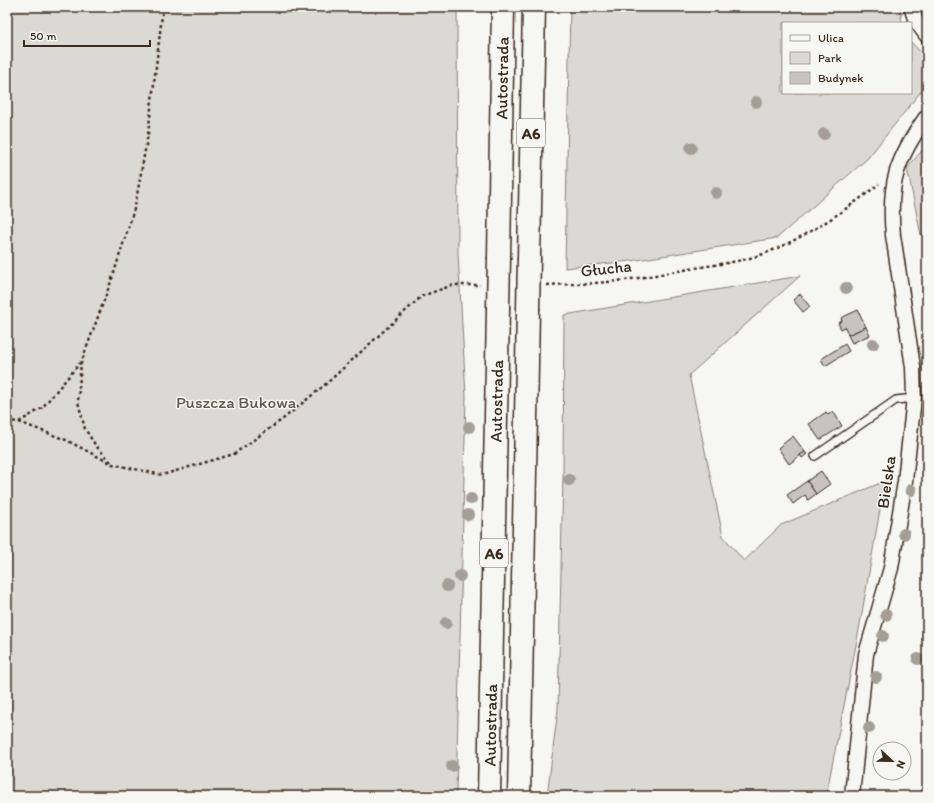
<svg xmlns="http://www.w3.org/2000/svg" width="934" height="803" font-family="Itim,sans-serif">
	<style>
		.green { fill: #dad9d3; stroke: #8a8278 }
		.building { fill: #c8c3be; stroke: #3b2a1e }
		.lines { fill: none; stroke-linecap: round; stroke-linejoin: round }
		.lane-casing { stroke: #3b2a1e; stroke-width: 10 }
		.street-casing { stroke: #3b2a1e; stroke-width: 17 }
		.highway-casing { stroke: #3b2a1e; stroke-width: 25 }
		.path { stroke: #3b2a1e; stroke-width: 2.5; stroke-dasharray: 3 3; stroke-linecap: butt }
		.lane { stroke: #f6f6f2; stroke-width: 7 }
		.street { stroke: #f6f6f2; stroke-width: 14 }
		.highway { stroke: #f6f6f2; stroke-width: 22 }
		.highway-bridge-casing { stroke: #3b2a1e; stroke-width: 25; stroke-linecap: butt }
		.highway-bridge { stroke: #f6f6f2; stroke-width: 22 }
		.tree { fill: #a59e96 }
		.labels { text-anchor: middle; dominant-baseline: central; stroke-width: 3; stroke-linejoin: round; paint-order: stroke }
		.shield { fill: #f6f6f2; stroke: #73675e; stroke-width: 1 }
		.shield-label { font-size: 16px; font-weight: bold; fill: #3b2a1e }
		.street-label { font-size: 17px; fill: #3b2a1e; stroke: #f6f6f2 }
		.park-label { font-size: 17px; fill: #63564b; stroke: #f6f6f2 }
	</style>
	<rect width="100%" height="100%" fill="#f6f6f2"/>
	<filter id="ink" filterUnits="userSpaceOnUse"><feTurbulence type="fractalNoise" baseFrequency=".025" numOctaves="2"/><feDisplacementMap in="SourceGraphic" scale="8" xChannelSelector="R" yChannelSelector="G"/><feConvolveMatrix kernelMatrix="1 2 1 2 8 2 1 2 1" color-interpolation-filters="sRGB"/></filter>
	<g filter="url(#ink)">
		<g class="green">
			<path d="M7 7H457L458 253 466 396 456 796H7Z"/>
			<path d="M570 7H900L902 23H783V93H911V42L927 59V84L868 158 777 238 630 261 565 268Z"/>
			<path d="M927 145V236L921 235 907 168Z"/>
			<path d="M800 276 689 375 723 536 744 561 781 525 885 481 859 630 826 796H547L558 709 563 476 564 315Z"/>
		</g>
		<g class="building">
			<path d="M800 294 810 307 803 312 793 300Z"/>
			<path d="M858 310 866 327 848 335 845 327 841 329 838 323 842 321 841 318Z"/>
			<path d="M866 327 870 335 852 343 848 335Z"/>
			<path d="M845 344 849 351 825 366 821 359Z"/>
			<path d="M833 411 842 426 820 440 809 424 826 412 828 415Z"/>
			<path d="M793 436 805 452 789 464 778 448Z"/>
			<path d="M805 452 807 454 802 458 800 455Z"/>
			<path d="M821 471 830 484 816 494 807 481Z"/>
			<path d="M807 481 816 494 808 500 805 495 793 504 787 495Z"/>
		</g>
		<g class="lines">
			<defs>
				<path id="lane" d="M815 456 896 400 914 398"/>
				<g id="street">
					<path d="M911 7 916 21 927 36"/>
					<path d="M852 796 866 654 891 568 905 481 914 398 913 367 893 235C888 183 897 158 927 116"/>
				</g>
				<g id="highway">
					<path id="s1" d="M499 257 503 7"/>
					<path d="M529 258 534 7"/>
					<path id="s2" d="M489 796 498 309"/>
					<path d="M519 796 528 310"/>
				</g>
			</defs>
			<use href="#lane" class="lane-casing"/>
			<use href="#street" class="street-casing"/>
			<use href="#highway" class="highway-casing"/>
			<g class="path">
				<path d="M547 285C567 284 588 284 608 282 637 279 666 273 695 268 720 264 747 261 771 251 811 234 846 210 879 184"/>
				<path d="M7 421 19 422 66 440 112 464 162 475 234 454 283 419 327 383 422 296 453 285H480"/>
				<path d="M19 422 42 408 80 363"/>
				<path d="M111 462 96 446 85 429 78 402 81 363 113 276 135 206 148 134 163 7"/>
			</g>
			<use href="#lane" class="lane"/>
			<use href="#street" class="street"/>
			<use href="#highway" class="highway"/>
			<defs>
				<g id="highway-bridge">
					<path d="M498 309 499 257"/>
					<path d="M528 310 529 258"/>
				</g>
			</defs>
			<use href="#highway-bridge" class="highway-bridge-casing"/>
			<use href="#highway-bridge" class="highway-bridge"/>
		</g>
		<g class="tree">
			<circle cx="756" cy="102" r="6"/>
			<circle cx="824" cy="134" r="6"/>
			<circle cx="691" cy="148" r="6"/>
			<circle cx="716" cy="193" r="6"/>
			<circle cx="846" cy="288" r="6"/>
			<circle cx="873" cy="344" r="6"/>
			<circle cx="469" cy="427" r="6"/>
			<circle cx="569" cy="480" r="6"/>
			<circle cx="911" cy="490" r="6"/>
			<circle cx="471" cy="499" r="6"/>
			<circle cx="468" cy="515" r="6"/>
			<circle cx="904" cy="534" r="6"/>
			<circle cx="460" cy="576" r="6"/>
			<circle cx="447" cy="586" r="6"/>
			<circle cx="886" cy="615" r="6"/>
			<circle cx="446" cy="623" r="6"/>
			<circle cx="883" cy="636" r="6"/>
			<circle cx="918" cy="659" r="6"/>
			<circle cx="876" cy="677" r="6"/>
			<circle cx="869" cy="728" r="6"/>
			<circle cx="452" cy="766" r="6"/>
		</g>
	</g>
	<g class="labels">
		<g class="shield">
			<rect x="517" y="119" width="28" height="28" rx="3"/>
			<rect x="480" y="539" width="28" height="28" rx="3"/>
		</g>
		<g class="shield-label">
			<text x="531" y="133">A6</text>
			<text x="494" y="553">A6</text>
		</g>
		<g class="street-label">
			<text stroke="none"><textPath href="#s1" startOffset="179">Autostrada</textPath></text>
			<text transform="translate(606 268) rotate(-6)">Głucha</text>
			<text stroke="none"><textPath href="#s2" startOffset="395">Autostrada</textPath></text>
			<text transform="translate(886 482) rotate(-82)">Bielska</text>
			<text stroke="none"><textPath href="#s2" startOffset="71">Autostrada</textPath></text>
		</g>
		<g class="park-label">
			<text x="236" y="402">Puszcza Bukowa</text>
		</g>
	</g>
	<rect width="934" height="803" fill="none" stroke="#f6f6f2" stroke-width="24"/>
	<rect x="12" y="12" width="910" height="779" fill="none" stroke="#3b2a1e" stroke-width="1.5" filter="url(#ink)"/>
	<rect x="782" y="22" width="130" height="72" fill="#f6f6f2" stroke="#aba49d"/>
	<rect x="790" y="35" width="20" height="6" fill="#f6f6f2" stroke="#aba49d"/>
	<text x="818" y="42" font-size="12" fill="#3b2a1e">Ulica</text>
	<rect x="790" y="52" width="20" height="12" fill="#dad9d3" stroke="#aba49d"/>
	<text x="818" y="62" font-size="12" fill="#3b2a1e">Park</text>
	<rect x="790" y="72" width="20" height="12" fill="#c8c3be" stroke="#aba49d"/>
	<text x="818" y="82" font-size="12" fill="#3b2a1e">Budynek</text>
	<g transform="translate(892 761) rotate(112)"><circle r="19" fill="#f6f6f2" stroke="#aba49d"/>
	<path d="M0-3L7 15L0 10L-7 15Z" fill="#3b2a1e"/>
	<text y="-6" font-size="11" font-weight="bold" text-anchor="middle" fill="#3b2a1e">N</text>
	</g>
	<path d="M24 40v6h126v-6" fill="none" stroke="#3b2a1e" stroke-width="2"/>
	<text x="30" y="40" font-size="12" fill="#3b2a1e" stroke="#f6f6f2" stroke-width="3" paint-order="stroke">50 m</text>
</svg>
